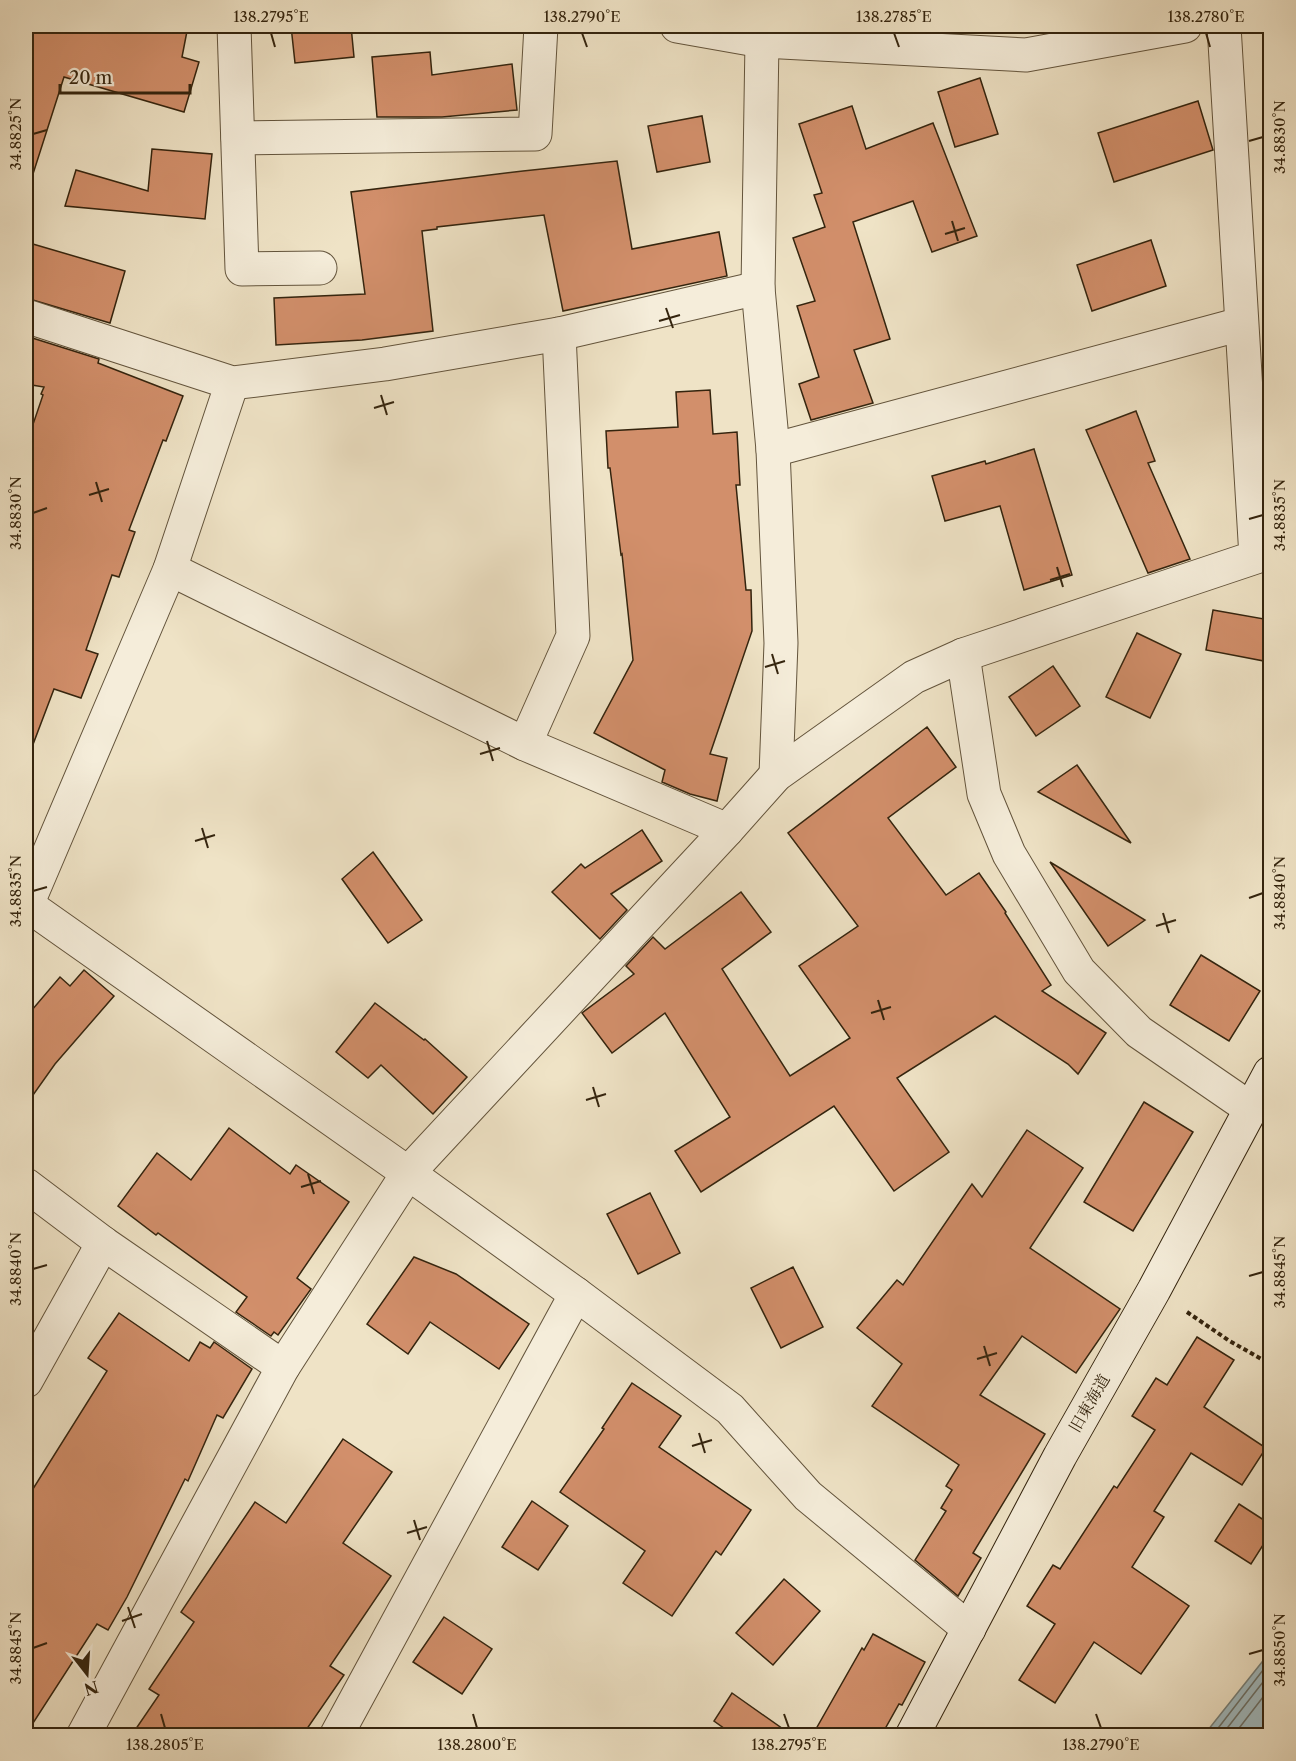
<svg xmlns="http://www.w3.org/2000/svg" width="1296" height="1761" font-family="'Libre Caslon Text','Noto Serif JP',serif">
	<style>
		.water { fill: #a0bbc1; stroke: #757f79; stroke-width: 1.5 }
		.lines { fill: none; stroke-linecap: round; stroke-linejoin: round }
		.shore { stroke: #6a7068; stroke-width: 1.5 }
		.building { fill: #d28f6b; stroke: #34240e; stroke-width: 1.5 }
		.minor-casing { stroke: #63543c; stroke-width: 35 }
		.secondary-casing { stroke: #34240e; stroke-width: 35 }
		.path { stroke: #34240e; stroke-width: 4; stroke-dasharray: 4.5 3; stroke-linecap: butt }
		.minor { stroke: #f5edda; stroke-width: 33 }
		.secondary { stroke: #f5edda; stroke-width: 33 }
		.ticks { fill: none; stroke: #34240e; stroke-width: 2 }
		.labels { text-anchor: middle; dominant-baseline: central; stroke-width: 6; stroke-linejoin: round; paint-order: stroke }
		.street-label { font-size: 16px; fill: #34240e; stroke: #f5edda }
		.neatline { fill: none; stroke: #34240e; stroke-width: 2 }
		.ticks-label { font-size: 15px; text-anchor: middle; fill: #34240e }
	</style>
	<rect width="100%" height="100%" fill="#efe3c6"/>
	<filter id="stains"><feTurbulence type="fractalNoise" baseFrequency=".00333" numOctaves="4"/><feColorMatrix values="0 0 0 0 .2 0 0 0 0 .09 0 0 0 0 .02 0 0 0 .5 -.17"/></filter>
	<radialGradient id="worn" r=".72"><stop offset=".6" stop-color="#630" stop-opacity="0"/><stop offset="1" stop-color="#630" stop-opacity=".3"/></radialGradient>
	<path class="water" d="M1270 1652V1735H1204Z"/>
	<g class="lines">
		<g class="shore">
			<path d="M1212 1736 1270 1661"/>
			<path d="M1221 1736 1270 1673"/>
			<path d="M1233 1736 1270 1688"/>
		</g>
	</g>
	<g class="building">
		<path d="M26 26H188L182 57 199 62 184 112 64 77 33 174 26 173Z"/>
		<path d="M291 26H351L354 57 295 63Z"/>
		<path d="M430 52 432 75 512 64 517 110 442 117H377L372 57Z"/>
		<path d="M980 78 998 134 955 147 938 92Z"/>
		<path d="M1198 101 1213 150 1114 182 1098 133Z"/>
		<path d="M852 106 866 149 933 123 977 236 932 252 913 201 853 222 890 339 854 350 873 403 811 420 799 384 819 377 797 306 815 301 793 238 825 227 814 195 822 193 799 124Z"/>
		<path d="M702 116 710 162 657 172 648 126Z"/>
		<path d="M152 149 212 154 205 219 65 206 76 170 148 191Z"/>
		<path d="M617 161 632 249 719 232 727 276 563 311 544 215 437 227V229L422 231 433 331 362 340 276 345 274 298 365 294 351 192 523 171Z"/>
		<path d="M1151 240 1166 286 1092 311 1077 265Z"/>
		<path d="M26 242 125 271 110 323 26 298Z"/>
		<path d="M26 336 99 359 98 363 183 396 166 441 163 440 129 530 135 532 119 577 112 575 86 650 98 654 81 698 54 689 29 755 26 754V445L43 395 41 394 44 387 26 384Z"/>
		<path d="M710 390 713 434 737 432 740 485H736L746 590H751L752 631 710 754 727 758 717 801 690 794 662 782 665 770 594 733 633 660 622 554 621 555 610 468H608L606 431 678 427 676 392Z"/>
		<path d="M1136 411 1155 461 1148 463 1190 559 1148 573 1086 430Z"/>
		<path d="M1034 449 1072 575 1024 590 1000 506 945 521 932 476 985 461 986 464Z"/>
		<path d="M1213 610 1270 620 1264 661 1206 650Z"/>
		<path d="M1137 633 1181 654 1150 718 1106 697Z"/>
		<path d="M1053 666 1080 706 1036 736 1009 697Z"/>
		<path d="M927 727 956 767 888 818 946 895 979 873 1006 912 1005 913 1051 985 1042 991 1106 1033 1078 1074 1068 1064 995 1016 897 1078 949 1152 894 1191 834 1106 701 1192 675 1151 730 1117 665 1013 612 1053 582 1013 634 974 626 966 653 937 665 949 741 892 771 932 722 969 790 1076 850 1038 799 966 858 926 788 833Z"/>
		<path d="M1077 765 1131 843 1038 792Z"/>
		<path d="M642 830 662 861 611 894 627 910 600 939 552 892 581 864 585 868Z"/>
		<path d="M373 852 422 920 388 943 342 879Z"/>
		<path d="M1050 862 1145 920 1108 946Z"/>
		<path d="M1201 955 1260 991 1229 1041 1170 1005Z"/>
		<path d="M84 970 114 996 55 1064 26 1105V1017L60 977 70 986Z"/>
		<path d="M375 1003 424 1040 425 1039 467 1077 433 1114 381 1065 368 1078 336 1052Z"/>
		<path d="M1144 1102 1193 1132 1133 1231 1084 1202Z"/>
		<path d="M229 1128 290 1174 296 1165 349 1202 297 1278 311 1289 278 1335 274 1332 271 1336 236 1312 247 1297 158 1233 156 1235 118 1206 157 1153 191 1180Z"/>
		<path d="M1027 1130 1083 1168 1030 1248 1120 1309 1076 1373 1022 1336 980 1395 1045 1434 973 1553 981 1558 958 1596 915 1560 946 1511 941 1508 952 1490 946 1486 959 1465 872 1406 902 1364 857 1328 897 1280 903 1285 972 1184 982 1197Z"/>
		<path d="M650 1193 680 1253 638 1274 607 1214Z"/>
		<path d="M414 1257 456 1274 529 1324 499 1369 430 1322 408 1354 367 1324Z"/>
		<path d="M793 1267 823 1327 781 1348 751 1288Z"/>
		<path d="M119 1313 189 1361 200 1342 210 1348 214 1342 252 1369 223 1418 217 1415 188 1481 185 1479 127 1597 108 1630 97 1624 26 1734V1500L107 1371 88 1358Z"/>
		<path d="M1197 1337 1234 1360 1204 1407 1266 1448 1242 1485 1191 1453 1154 1511 1164 1517 1132 1567 1189 1606 1141 1674 1094 1642 1055 1703 1019 1680 1055 1624 1027 1606 1053 1565 1060 1569 1114 1486 1117 1488 1155 1430 1132 1416 1156 1378 1167 1385Z"/>
		<path d="M632 1383 681 1416 659 1447 751 1510 721 1555 716 1551 672 1616 623 1583 645 1551 560 1492 604 1429 602 1428Z"/>
		<path d="M343 1439 392 1472 343 1543 391 1576 330 1666 344 1675 302 1736H131L159 1695 149 1689 194 1622 181 1612 255 1502 286 1523Z"/>
		<path d="M532 1501 568 1526 538 1570 502 1547Z"/>
		<path d="M1239 1504 1270 1524V1534L1251 1564 1215 1541Z"/>
		<path d="M784 1579 820 1611 773 1665 736 1633Z"/>
		<path d="M444 1617 492 1649 462 1694 413 1662Z"/>
		<path d="M873 1634 925 1662 902 1705 899 1704 881 1736H812L862 1648 864 1650Z"/>
		<path d="M732 1693 793 1736H735L714 1721Z"/>
	</g>
	<g class="lines">
		<defs>
			<g id="minor">
				<path d="M234 26 242 269 320 268"/>
				<path d="M677 26 762 41 1026 55 1185 26"/>
				<path d="M764 26 762 41 758 288 773 450 781 643 776 775"/>
				<path d="M238 138 535 134 541 26"/>
				<path d="M26 316 232 383 385 364 559 334 758 288"/>
				<path d="M773 450 1241 324"/>
				<path d="M170 569 525 744 727 830"/>
				<path d="M963 655 984 794 1009 854 1079 971 1139 1032 1251 1109"/>
				<path d="M525 744 573 636 559 334"/>
				<path d="M26 904 408 1173 576 1294 730 1409 808 1496 969 1629"/>
				<path d="M26 907 170 569 232 383"/>
				<path d="M26 1185 103 1243 283 1367"/>
				<path d="M26 1381 103 1243"/>
				<path d="M83 1736 283 1367 408 1173 727 830 776 775 914 677 963 655 1256 557 1224 26"/>
				<path d="M336 1736 576 1294"/>
			</g>
			<path id="secondary" d="M912 1736 1060 1456 1154 1290 1270 1073"/>
		</defs>
		<use href="#minor" class="minor-casing"/>
		<use href="#secondary" class="secondary-casing"/>
		<path class="path" d="M1187 1312 1228 1340 1270 1364"/>
		<use href="#minor" class="minor"/>
		<use href="#secondary" class="secondary"/>
	</g>
	<path class="ticks" d="M271 33 275 47M582 33 587 47M894 33 899 47M1206 33 1210 47M33 134 47 130M1249 141 1263 137M952 221 958 241M945 234 965 228M666 308 673 328M659 321 680 315M381 395 387 415M374 408 394 402M96 482 102 502M89 495 109 489M33 513 47 508M1249 519 1263 515M1057 567 1063 587M1050 580 1070 574M772 654 778 674M765 667 785 661M487 741 493 761M480 754 500 748M202 828 208 848M195 841 215 835M33 891 47 887M1249 898 1263 893M1163 913 1169 933M1156 926 1176 920M878 1000 884 1020M871 1013 891 1007M593 1087 599 1107M586 1100 606 1094M308 1174 314 1194M301 1187 321 1181M33 1269 47 1265M1249 1276 1263 1272M984 1346 990 1366M977 1359 997 1353M699 1433 705 1453M692 1446 712 1440M414 1520 420 1540M407 1533 427 1527M128 1607 135 1628M122 1621 142 1614M33 1648 47 1643M1249 1654 1263 1650M161 1714 165 1728M473 1714 477 1728M784 1714 789 1728M1096 1714 1101 1728"/>
	<g class="labels">
		<g class="street-label">
			<text transform="translate(1089 1403) rotate(-60)">旧東海道</text>
		</g>
	</g>
	<rect width="1296" height="1761" fill="none" stroke="#efe3c6" stroke-width="66"/>
	<g transform="translate(87 1674) rotate(163)" stroke="#f5edda" stroke-width="4.5" paint-order="stroke">
	<path d="M0-4.5L10 22L0 15L-10 22Z" fill="#34240e"/>
	<text y="-9" font-size="16" font-weight="bold" text-anchor="middle" fill="#34240e">N</text>
	</g>
	<path d="M60 84v9h130v-9" fill="none" stroke="#34240e" stroke-width="3"/>
	<text x="69" y="84" font-size="18" fill="#34240e" stroke="#f5edda" stroke-width="4.5" paint-order="stroke">20 m</text>
	<rect x="33" y="33" width="1230" height="1695" class="neatline"/>
	<g class="ticks-label">
		<text x="271" y="22">138.2795°E</text>
		<text x="582" y="22">138.2790°E</text>
		<text x="894" y="22">138.2785°E</text>
		<text x="1206" y="22">138.2780°E</text>
		<text transform="translate(16 134) rotate(-90)" y="5">34.8825°N</text>
		<text transform="translate(1280 137) rotate(-90)" y="5">34.8830°N</text>
		<text transform="translate(16 513) rotate(-90)" y="5">34.8830°N</text>
		<text transform="translate(1280 515) rotate(-90)" y="5">34.8835°N</text>
		<text transform="translate(16 891) rotate(-90)" y="5">34.8835°N</text>
		<text transform="translate(1280 893) rotate(-90)" y="5">34.8840°N</text>
		<text transform="translate(16 1269) rotate(-90)" y="5">34.8840°N</text>
		<text transform="translate(1280 1272) rotate(-90)" y="5">34.8845°N</text>
		<text transform="translate(16 1648) rotate(-90)" y="5">34.8845°N</text>
		<text transform="translate(1280 1650) rotate(-90)" y="5">34.8850°N</text>
		<text x="165" y="1750">138.2805°E</text>
		<text x="477" y="1750">138.2800°E</text>
		<text x="789" y="1750">138.2795°E</text>
		<text x="1101" y="1750">138.2790°E</text>
	</g>
	<rect width="100%" height="100%" filter="url(#stains)"/>
	<rect width="100%" height="100%" fill="url(#worn)"/>
</svg>
